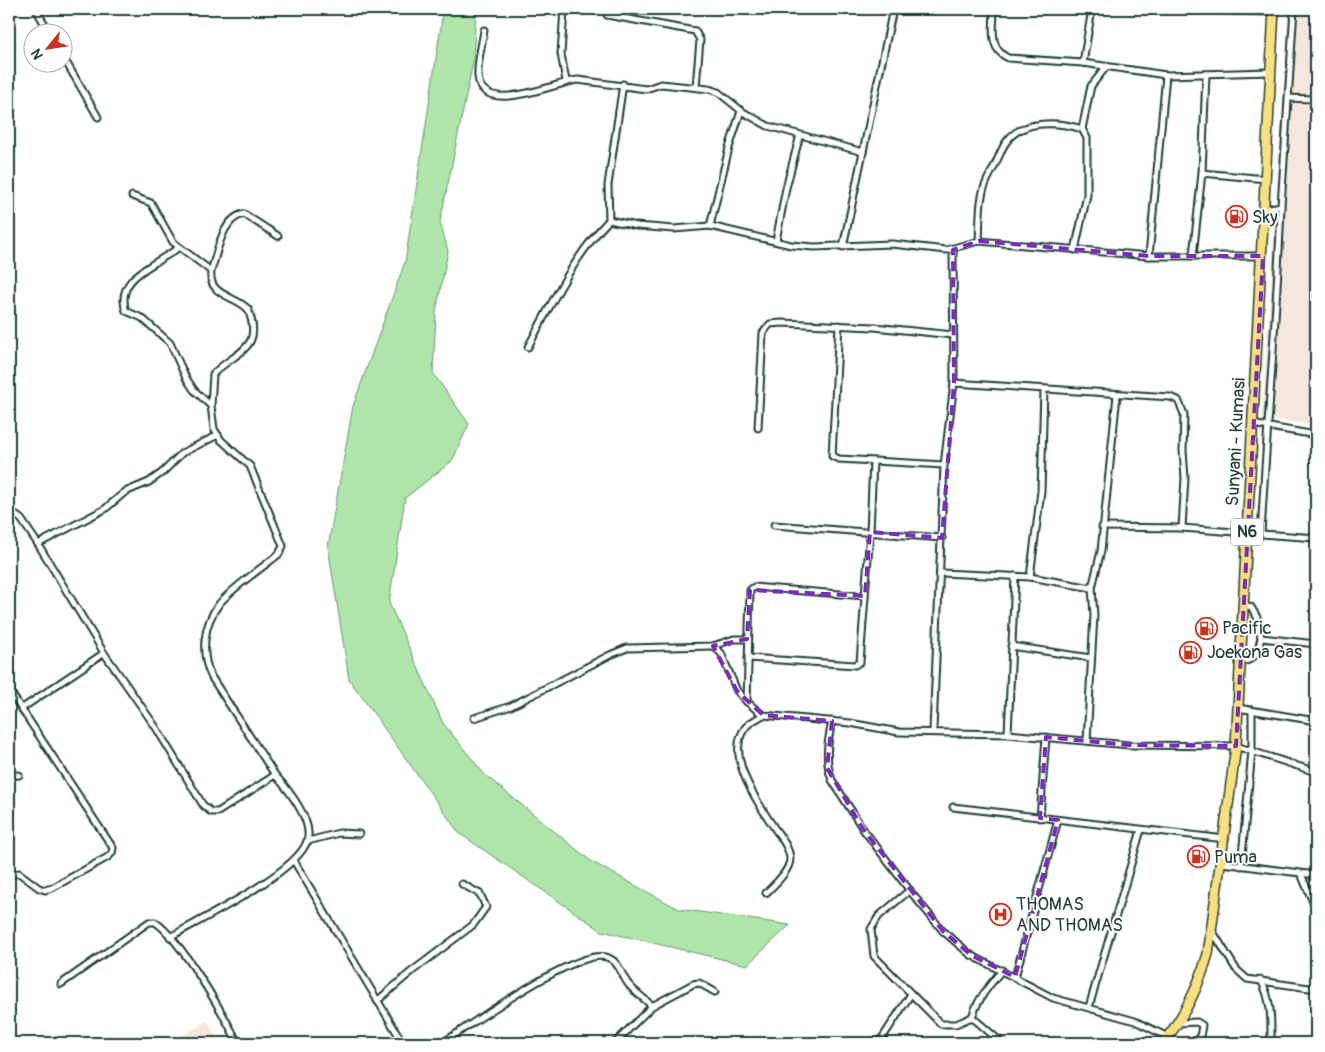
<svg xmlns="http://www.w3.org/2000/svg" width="1325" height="1052" font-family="Pangolin,sans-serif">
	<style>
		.built { fill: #f5e6de }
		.green { fill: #aee6aa; stroke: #66926f }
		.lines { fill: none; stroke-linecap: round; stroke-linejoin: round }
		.minor-casing { stroke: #1f3d34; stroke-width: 9 }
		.primary-casing { stroke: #1f3d34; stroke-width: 12 }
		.minor { stroke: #fff; stroke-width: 5 }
		.primary { stroke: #fbe080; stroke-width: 9 }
		.marked { fill: none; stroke: #7b2cbf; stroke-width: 4; stroke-dasharray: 10 6; stroke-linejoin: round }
		.labels { text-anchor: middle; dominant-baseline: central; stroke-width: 4; stroke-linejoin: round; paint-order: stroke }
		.shield { fill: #fff; stroke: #627771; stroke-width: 1 }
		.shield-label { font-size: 16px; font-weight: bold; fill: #1f3d34 }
		.poi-label { font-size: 18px; fill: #1f3d34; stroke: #fff; text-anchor: start }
		.street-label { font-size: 18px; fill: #1f3d34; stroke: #fff }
	</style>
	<rect width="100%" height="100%" fill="#fff"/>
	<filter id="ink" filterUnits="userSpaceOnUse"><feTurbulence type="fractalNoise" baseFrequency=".02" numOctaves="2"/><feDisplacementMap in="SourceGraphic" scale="10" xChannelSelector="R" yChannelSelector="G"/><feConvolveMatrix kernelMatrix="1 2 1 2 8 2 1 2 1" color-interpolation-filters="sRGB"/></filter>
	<g filter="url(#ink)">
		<g class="built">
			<path d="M1289 9H1316V425L1262 418Z"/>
			<path d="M207 1021 221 1043H171Z"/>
		</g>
		<path class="green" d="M442 9H476L473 62 440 222 448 251 436 312 433 373 469 424 452 461 405 498 389 603 443 723 485 775 592 862 679 909 790 925 747 965 602 931 459 833 349 679 328 547 353 406 405 262 442 19Z"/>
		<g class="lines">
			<defs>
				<g id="minor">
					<path d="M36 9 49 32"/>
					<path d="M564 9 561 54 566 81"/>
					<path d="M994 9C994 27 988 49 1008 58L1083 63 1166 75 1270 72"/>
					<path d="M1153 9 1274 12"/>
					<path d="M607 15 695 31 700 40 696 87"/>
					<path d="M484 30C482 45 477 62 478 76 481 118 556 82 578 80L646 89 661 84 709 89 718 92 743 112 768 126 863 152"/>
					<path d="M62 55 98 117"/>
					<path d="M1083 63 1092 9"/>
					<path d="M623 84 608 185 609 220 637 226 674 229 710 226 791 245 814 247 892 244 946 250 979 241 1149 256H1262"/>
					<path d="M1288 98 1313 99"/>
					<path d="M1082 129 1091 86 1107 66"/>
					<path d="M1202 173 1266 179"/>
					<path d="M132 196 151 203 173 242 211 271"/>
					<path d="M1265 209 1281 206 1294 9"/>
					<path d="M710 226 729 148 741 111"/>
					<path d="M776 241 786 188 800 135"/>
					<path d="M979 241C980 226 979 210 982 196 984 183 990 176 995 165 999 157 1002 147 1007 141 1023 119 1059 122 1082 129L1087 138V195L1075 250"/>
					<path d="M843 247 893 9"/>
					<path d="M178 248C156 265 114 277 126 311L142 318 170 343 186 378 194 390 211 406"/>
					<path d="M1149 256 1166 75"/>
					<path d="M1193 256 1202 173 1206 74"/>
					<path d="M839 325 832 456 839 459 944 465"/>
					<path d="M528 347C552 303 574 256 609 220"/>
					<path d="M954 383 1170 397 1178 400 1184 414 1183 451 1185 478 1182 528"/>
					<path d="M1252 424 1316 435"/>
					<path d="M758 428 763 333 770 324 782 323 874 327 953 335"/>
					<path d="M9 510 21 519 38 544 104 653 155 726 203 805 211 812H218L275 775 212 678C200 655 203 625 219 604 232 588 262 568 279 554L283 546 250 466 221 440 214 429 211 406 213 374C237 350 264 350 248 309 234 295 208 296 211 271 218 251 222 218 244 214L278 236"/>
					<path d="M774 525 942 538"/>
					<path d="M1102 527 1182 528 1316 538"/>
					<path d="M1261 534C1267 424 1277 315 1281 206"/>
					<path d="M38 544 105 509 125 492 149 482 163 472 182 453 218 435"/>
					<path d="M941 573 1030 577 1092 588"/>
					<path d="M1030 577 1041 491 1044 389"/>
					<path d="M1243 604 1251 607 1257 617 1261 638"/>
					<path d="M713 646 721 653 737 691 747 702 763 715 850 723 899 732 1008 734 1129 745 1236 746 1316 772"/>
					<path d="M1011 646 1091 658"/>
					<path d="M748 658 855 665 860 662 870 532 873 461"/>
					<path d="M1240 662 1249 660 1257 654 1261 638 1316 644"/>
					<path d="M9 690 113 848 112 853 108 857 52 888 45 890 39 888 19 873 9 876"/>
					<path d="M747 702 750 590 754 587 865 596"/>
					<path d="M1238 708 1316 721"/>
					<path d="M21 709 104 653"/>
					<path d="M763 715C757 719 749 722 745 728 724 756 760 806 775 829 781 837 790 849 790 859 790 871 774 885 766 893"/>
					<path d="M474 718 511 706 610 655 627 648 713 646 734 639H747"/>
					<path d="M832 721C828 741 824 759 832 780L863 829 914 896 943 931 971 955 1053 998 1135 1021 1168 1037"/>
					<path d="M933 731 944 465 954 383 953 250"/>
					<path d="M1008 734 1015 576"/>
					<path d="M1087 741 1094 615 1092 588 1101 551 1117 395"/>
					<path d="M9 776 19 775"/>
					<path d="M953 807 1225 839"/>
					<path d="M1040 818 1046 737"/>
					<path d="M308 841 339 833 359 834"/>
					<path d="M294 861 403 1043"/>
					<path d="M1222 863 1316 875"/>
					<path d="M1241 866 1252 751V710"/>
					<path d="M1301 874 1316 909"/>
					<path d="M910 890 879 916 871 929 874 956 941 1024H956L972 1017"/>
					<path d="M1213 932 1236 969 1247 979 1316 989"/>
					<path d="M170 937C200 920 298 872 307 841 314 821 287 788 275 775"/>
					<path d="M1015 977 1058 820"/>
					<path d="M1261 980C1272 1001 1271 1020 1271 1043"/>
					<path d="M61 984 149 922H155C180 938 224 1015 238 1043"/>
					<path d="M377 1001 411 972 473 925 486 907 480 894 462 884"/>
					<path d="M1089 1007 1141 830"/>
					<path d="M972 1017C978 998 990 985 1002 970"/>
					<path d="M972 1017 1002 1043"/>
					<path d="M1177 1023 1197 1022 1202 1025 1199 1043"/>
					<path d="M442 1043C470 1026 581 944 609 958 620 963 622 977 629 985 636 993 645 999 652 1006"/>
					<path d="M615 1043 652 1006 693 984 699 983 715 992"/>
					<path d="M879 1043 911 994"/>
				</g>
				<path id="primary" d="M1163 1043C1184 1017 1199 986 1208 954L1236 746 1274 9"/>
			</defs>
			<use href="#minor" class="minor-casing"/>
			<use href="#primary" class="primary-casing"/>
			<use href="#minor" class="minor"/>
			<use href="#primary" class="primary"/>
		</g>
	</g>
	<path class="marked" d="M979 241 1149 256H1263L1236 746 1129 745 1046 737 1040 818 1058 820 1015 977 971 955 943 931 863 829 827 768 832 721 763 715 737 691 713 646 747 639 750 590 865 596 870 532 942 538 954 383 953 250Z"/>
	<defs>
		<symbol id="fuel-ring" viewBox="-11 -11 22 22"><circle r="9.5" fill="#fff" stroke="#c8321e" stroke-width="1.5"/><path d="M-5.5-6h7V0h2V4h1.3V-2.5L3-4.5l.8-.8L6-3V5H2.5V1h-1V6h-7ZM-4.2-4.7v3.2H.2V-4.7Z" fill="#c8321e"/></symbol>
		<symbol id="hospital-ring" viewBox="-11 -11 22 22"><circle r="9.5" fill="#fff" stroke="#c8321e" stroke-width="1.5"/><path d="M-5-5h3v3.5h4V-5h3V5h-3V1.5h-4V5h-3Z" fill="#c8321e"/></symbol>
	</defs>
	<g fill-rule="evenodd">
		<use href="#fuel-ring" x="1224" y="204" width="25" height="25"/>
		<use href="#fuel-ring" x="1194" y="616" width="25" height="25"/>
		<use href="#fuel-ring" x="1178" y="640" width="25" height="25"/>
		<use href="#fuel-ring" x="1186" y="844" width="25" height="25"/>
		<use href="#hospital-ring" x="988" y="902" width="25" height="25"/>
	</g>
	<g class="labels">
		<rect class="shield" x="1231" y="518.5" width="32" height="27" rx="4"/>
		<g class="shield-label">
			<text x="1247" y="532">N6</text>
		</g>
		<g class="poi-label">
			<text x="1252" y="217">Sky</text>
			<text x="1222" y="628">Pacific</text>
			<text x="1207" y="652">Joekona Gas</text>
			<text x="1214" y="857">Puma</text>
			<text x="1016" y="904">THOMAS<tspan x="1016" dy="21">AND THOMAS</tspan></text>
		</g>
		<g class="street-label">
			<text transform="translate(1236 442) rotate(-87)">Sunyani - Kumasi</text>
		</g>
	</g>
	<rect width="1325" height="1052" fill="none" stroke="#fff" stroke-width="30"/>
	<rect x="15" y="15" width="1295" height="1022" fill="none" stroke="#1f3d34" stroke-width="2" filter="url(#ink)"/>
	<g transform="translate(48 48) rotate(240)"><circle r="24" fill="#ffffff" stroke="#a5b1ae"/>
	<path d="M0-4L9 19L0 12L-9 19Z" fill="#c8321e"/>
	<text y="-8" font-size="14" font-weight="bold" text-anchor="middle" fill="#1f3d34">N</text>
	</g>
</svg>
